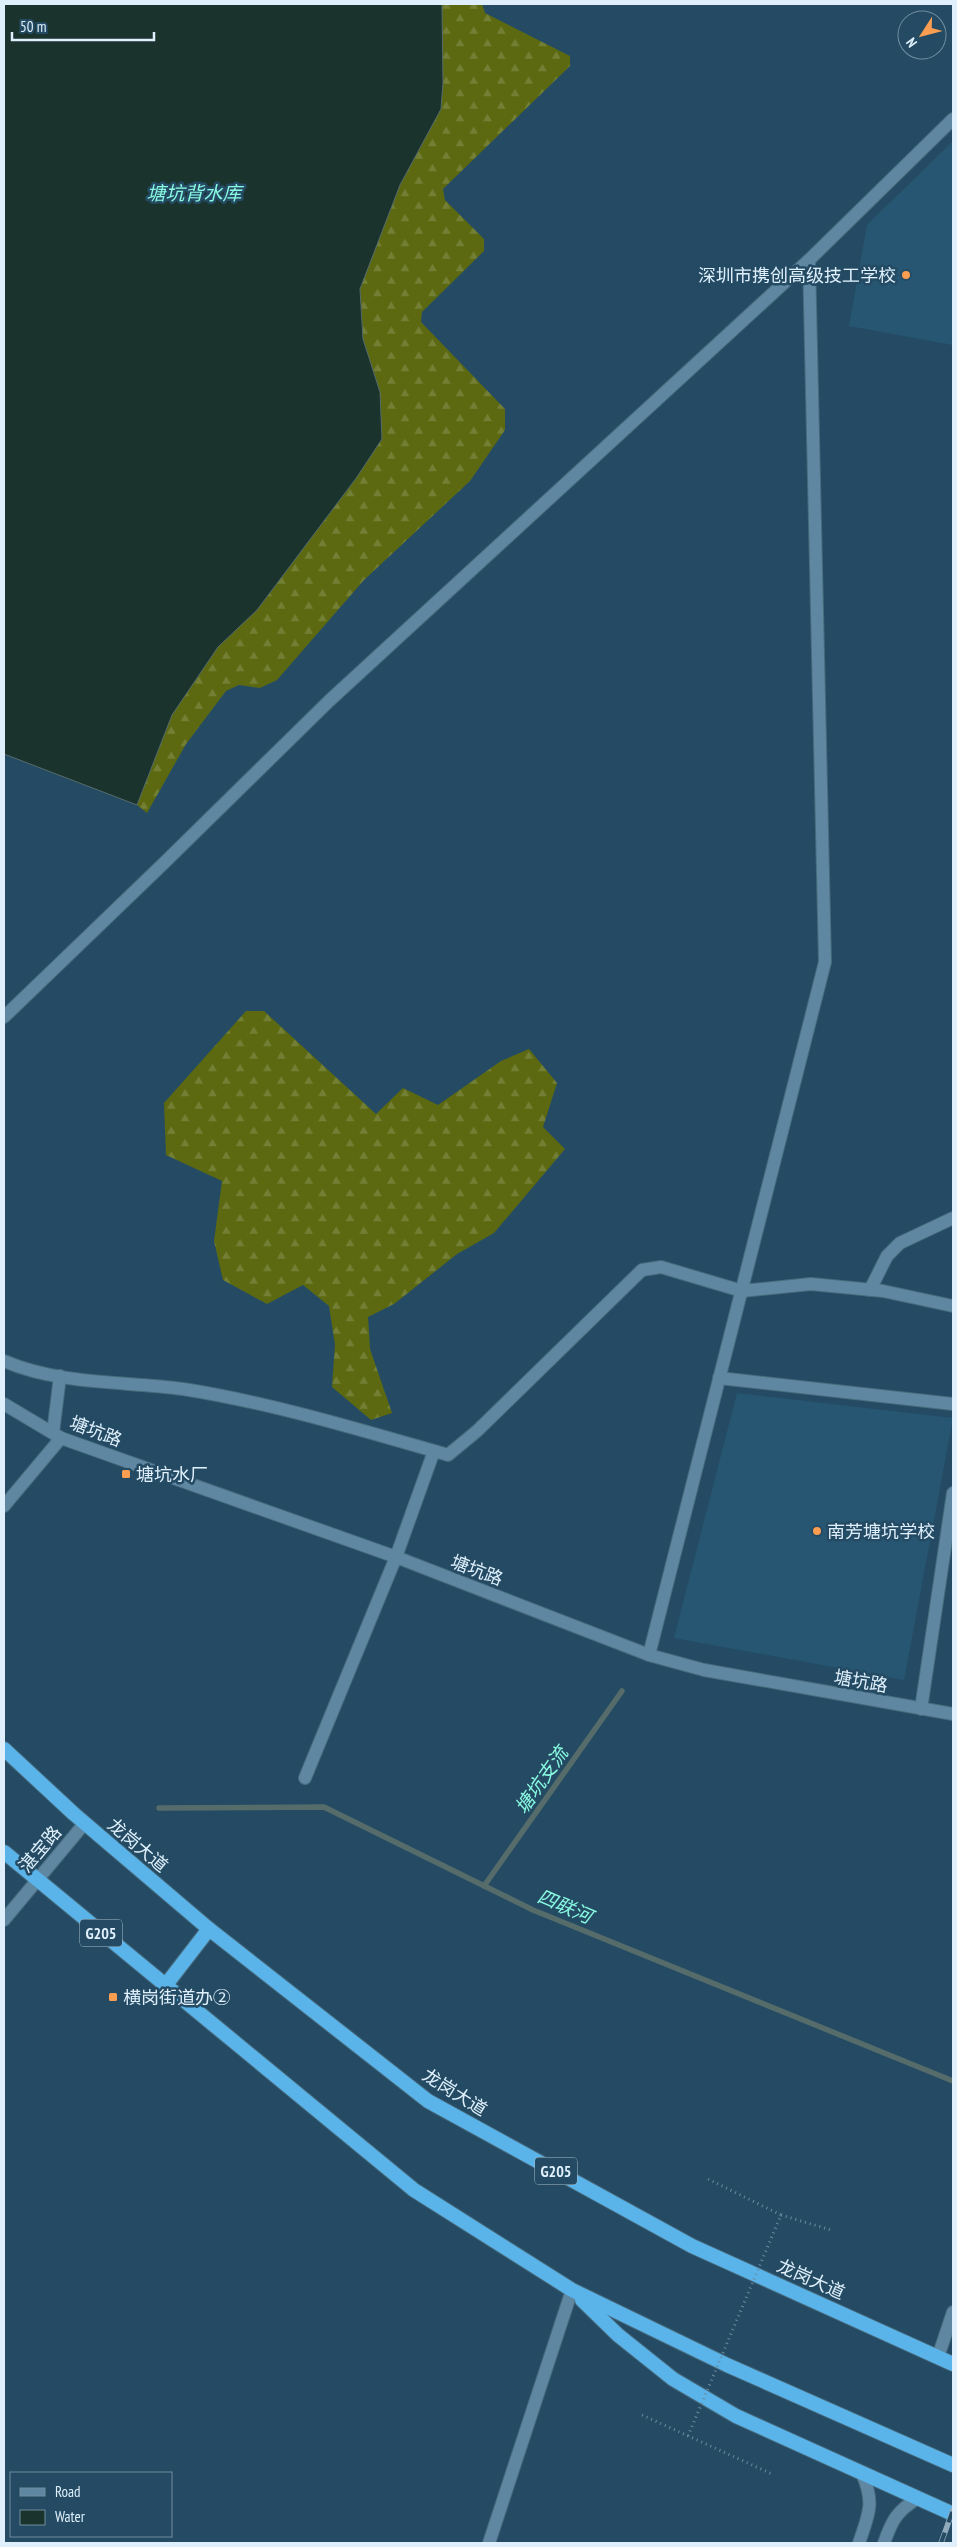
<svg xmlns="http://www.w3.org/2000/svg" width="957" height="2547" font-family="'PT Sans Narrow','Noto Sans SC',sans-serif">
	<style>
		.built { fill: #275672 }
		.forest { fill: url(#forest-firs) }
		.water { fill: #1b332d; stroke: #566c6b }
		.lines { fill: none; stroke-linecap: round; stroke-linejoin: round }
		.stream { stroke: #566c6b; stroke-width: 5.5 }
		.minor-casing { stroke: #476a7d; stroke-width: 14 }
		.tertiary-casing { stroke: #476a7d; stroke-width: 14 }
		.secondary-casing { stroke: #476a7d; stroke-width: 14 }
		.trunk-casing { stroke: #476a7d; stroke-width: 16 }
		.path { stroke: #6c8a9e; stroke-width: 3; stroke-dasharray: 1 4; stroke-linecap: butt }
		.minor { stroke: #5f87a1; stroke-width: 12 }
		.tertiary { stroke: #5f87a1; stroke-width: 12 }
		.secondary { stroke: #5f87a1; stroke-width: 12 }
		.trunk { stroke: #5ab4e9; stroke-width: 14 }
		.rail-casing { stroke: #90aabb; stroke-width: 5.5 }
		.rail { stroke: #244b63; stroke-width: 4; stroke-dasharray: 11; stroke-linecap: butt }
		.path-bridge { stroke: #6c8a9e; stroke-width: 3; stroke-dasharray: 1 4; stroke-linecap: butt }
		.poi-dot { fill: #fb9e51; stroke: #244b63; stroke-width: 2 }
		.labels { text-anchor: middle; dominant-baseline: central; stroke-width: 5; stroke-linejoin: round; paint-order: stroke }
		.shield { fill: #244b63; stroke: #a7bece; stroke-width: 1 }
		.shield-label { font-size: 16px; font-weight: bold; fill: #dff0fc }
		.poi-label { font-size: 18px; fill: #dff0fc; stroke: #244b63; text-anchor: start }
		.street-label { font-size: 18px; fill: #dff0fc; stroke: #244b63 }
		.water-label { font-size: 19px; font-style: italic; fill: #8afbe2; stroke: #244b63 }
	</style>
	<defs>
		<pattern id="forest-firs" width="22" height="20" patternUnits="userSpaceOnUse" patternTransform="scale(1.25)"><rect width="22" height="20" fill="#5c6910"/><path d="M5 1l3.5 6h-7zM16 11l3.5 6h-7z" fill="#737f34"/></pattern>
	</defs>
	<rect width="100%" height="100%" fill="#244b63"/>
	<g class="built">
		<path d="M953 141V345L849 326 867 225Z"/>
		<path d="M737 1393 953 1418 904 1680 674 1638Z"/>
	</g>
	<g class="forest">
		<path d="M442 4H482L485 13 570 56V66L443 189 445 200 484 239V251L422 312 421 322 505 409V430L470 481 364 580 277 680 260 688 239 685 226 691 186 744 147 813 137 805 172 715 218 647 257 610 357 477 380 392 363 339 360 289 400 185 441 109Z"/>
		<path d="M246 1011H264L376 1114 403 1088 438 1105 501 1061 529 1049 557 1083 543 1127 565 1149 494 1233 457 1254 394 1304 368 1317 370 1349 392 1413 371 1420 332 1387 335 1345 329 1306 303 1285 267 1304 223 1280 214 1241 222 1181 166 1155 164 1103Z"/>
	</g>
	<path class="water" d="M4 4H442L443 83 441 109 400 185 360 289 363 339 380 392 382 439 357 477 257 610 218 647 172 715 137 805 4 754Z"/>
	<g class="lines">
		<g class="stream">
			<path d="M159 1808 324 1807 533 1910 953 2081"/>
			<path d="M484 1886 622 1691"/>
		</g>
		<defs>
			<g id="minor">
				<path d="M4 1017 164 863 329 701 809 260 953 119"/>
				<path d="M870 1290 887 1256 900 1243 953 1218"/>
				<path d="M4 1361C60 1385 123 1381 183 1389 272 1403 361 1430 448 1455L477 1431 642 1270 661 1267 742 1291 811 1284 883 1291 953 1306"/>
				<path d="M719 1378 953 1404"/>
				<path d="M53 1433 60 1376"/>
				<path d="M4 1506 61 1438"/>
				<path d="M649 1655 825 962 809 260"/>
				<path d="M921 1709 953 1493"/>
				<path d="M305 1778 396 1557 434 1451"/>
				<path d="M489 2543 572 2290"/>
			</g>
			<g id="tertiary">
				<path d="M4 1404 61 1438 396 1557 649 1655 704 1670 953 1714"/>
				<path d="M4 1920 84 1824"/>
				<path d="M938 2357 953 2312"/>
			</g>
			<g id="secondary">
				<path d="M859 2543C869 2513 875 2504 862 2473"/>
				<path d="M884 2543C892 2520 897 2511 918 2498"/>
			</g>
			<g id="trunk">
				<path d="M4 1749 74 1814 209 1929 428 2101 692 2246 953 2364"/>
				<path d="M4 1852 414 2190 572 2290 727 2365 953 2465"/>
				<path d="M165 1986 209 1929"/>
				<path d="M582 2300 618 2335 673 2379 736 2416 953 2514"/>
			</g>
		</defs>
		<use href="#minor" class="minor-casing"/>
		<use href="#tertiary" class="tertiary-casing"/>
		<use href="#secondary" class="secondary-casing"/>
		<use href="#trunk" class="trunk-casing"/>
		<g class="path">
			<path d="M781 2215 831 2230"/>
			<path d="M642 2415 772 2474"/>
		</g>
		<use href="#minor" class="minor"/>
		<use href="#tertiary" class="tertiary"/>
		<use href="#secondary" class="secondary"/>
		<use href="#trunk" class="trunk"/>
		<defs>
			<path id="rail" d="M941 2543 953 2510"/>
		</defs>
		<use href="#rail" class="rail-casing"/>
		<use href="#rail" class="rail"/>
		<path class="path-bridge" d="M688 2436 781 2215 708 2179"/>
	</g>
	<g class="poi-dot">
		<circle cx="906" cy="275" r="5"/>
		<rect x="121" y="1469" width="10" height="10" rx="2.5"/>
		<circle cx="817" cy="1531" r="5"/>
		<rect x="108" y="1992" width="10" height="10" rx="2.5"/>
	</g>
	<g class="labels">
		<g class="shield">
			<rect x="80" y="1919.5" width="42" height="27" rx="4"/>
			<rect x="535" y="2157.5" width="42" height="27" rx="4"/>
		</g>
		<g class="shield-label">
			<text x="101" y="1933">G205</text>
			<text x="556" y="2171">G205</text>
		</g>
		<g class="poi-label">
			<text x="896" y="275" text-anchor="end">深圳市携创高级技工学校</text>
			<text x="136" y="1474">塘坑水厂</text>
			<text x="827" y="1531">南芳塘坑学校</text>
			<text x="123" y="1997">横岗街道办②</text>
		</g>
		<g class="street-label">
			<text transform="translate(96 1431) rotate(21)">塘坑路</text>
			<text transform="translate(477 1570) rotate(21)">塘坑路</text>
			<text transform="translate(861 1681) rotate(10)">塘坑路</text>
			<text transform="translate(138 1845) rotate(40)">龙岗大道</text>
			<text transform="translate(40 1849) rotate(-50)">湛宝路</text>
			<text transform="translate(455 2092) rotate(32)">龙岗大道</text>
			<text transform="translate(811 2279) rotate(24)">龙岗大道</text>
		</g>
		<g class="water-label">
			<text x="194" y="193">塘坑背水库</text>
			<text transform="translate(541 1780) rotate(-55)">塘坑支流</text>
			<text transform="translate(565 1906) rotate(23)">四联河</text>
		</g>
	</g>
	<rect width="957" height="2547" fill="none" stroke="#dff0fc" stroke-width="10"/>
	<rect x="10" y="2472" width="162" height="65" fill="#244b63" stroke="#6f8da0"/>
	<rect x="20" y="2488" width="25" height="8" fill="#5f87a1" stroke="#6f8da0"/>
	<text x="55" y="2497" font-size="15" fill="#dff0fc">Road</text>
	<rect x="20" y="2510" width="25" height="15" fill="#1b332d" stroke="#6f8da0"/>
	<text x="55" y="2522" font-size="15" fill="#dff0fc">Water</text>
	<g transform="translate(922 35) rotate(234)"><circle r="24" fill="#244b63" stroke="#6f8da0"/>
	<path d="M0-4L9 19L0 12L-9 19Z" fill="#fb9e51"/>
	<text y="-8" font-size="14" font-weight="bold" text-anchor="middle" fill="#dff0fc">N</text>
	</g>
	<path d="M12 32v8h142v-8" fill="none" stroke="#dff0fc" stroke-width="2.5"/>
	<text x="20" y="32" font-size="15" fill="#dff0fc" stroke="#244b63" stroke-width="4" paint-order="stroke">50 m</text>
</svg>
